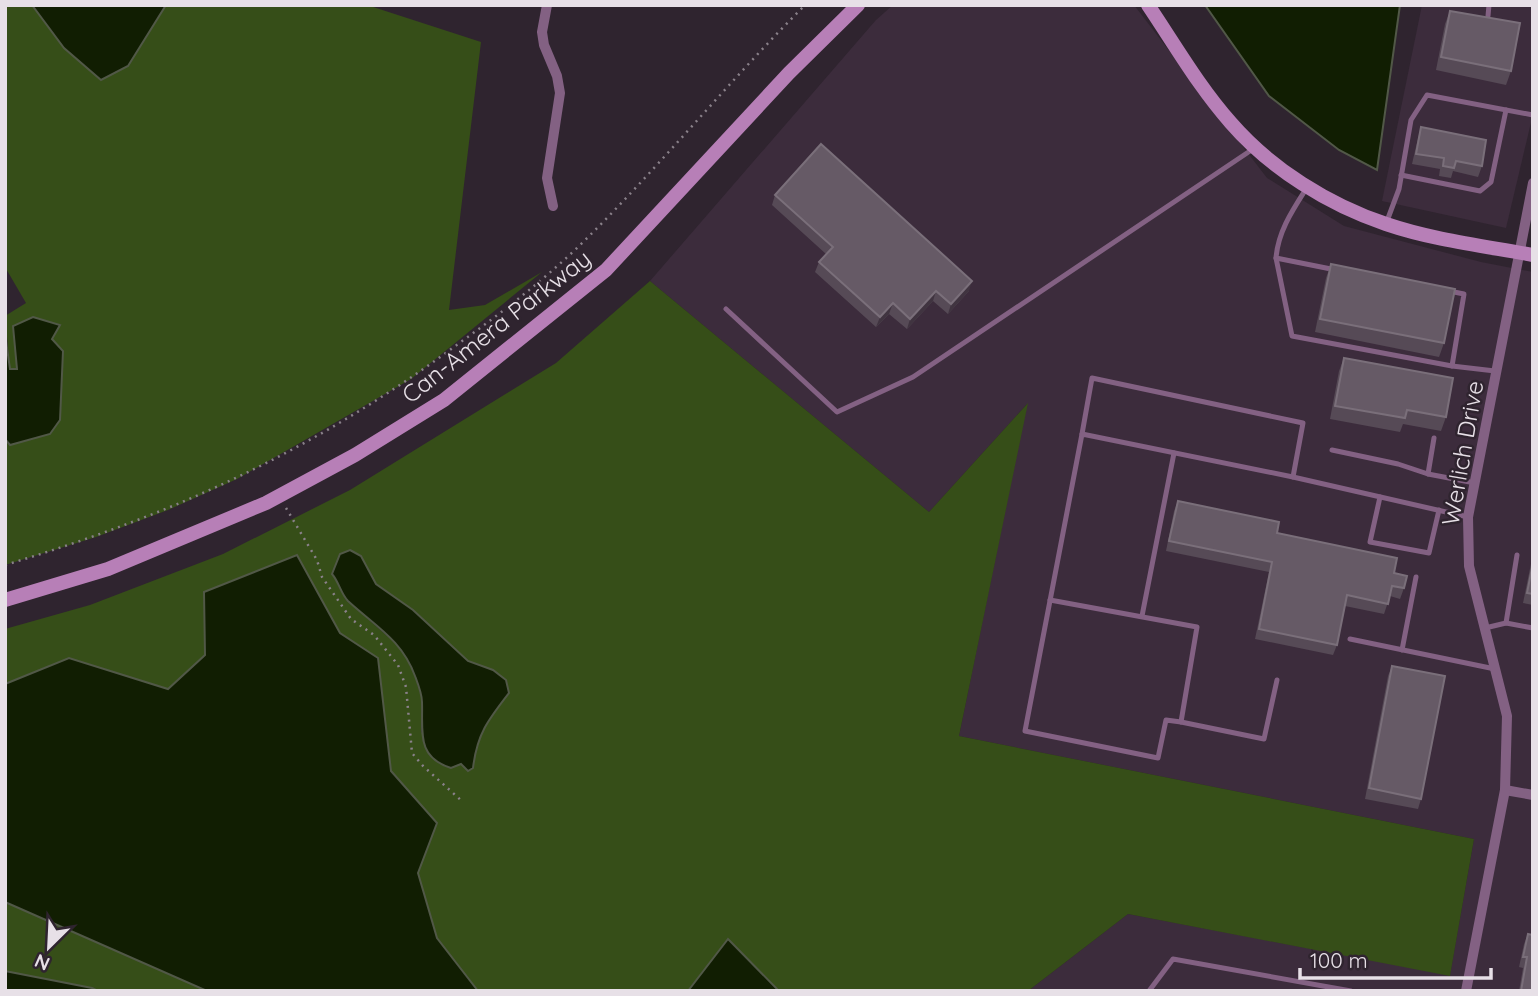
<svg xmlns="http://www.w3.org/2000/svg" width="1538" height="996" font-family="Quicksand,sans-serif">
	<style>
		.built { fill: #3c2c3c }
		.green { fill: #364e18; fill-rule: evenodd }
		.water { fill: #111e02; stroke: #515847; stroke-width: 2 }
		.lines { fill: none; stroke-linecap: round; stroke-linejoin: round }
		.path { stroke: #8a818a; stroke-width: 2.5; stroke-dasharray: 2 5; stroke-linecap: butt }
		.lane { stroke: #836183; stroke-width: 5 }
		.street { stroke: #836183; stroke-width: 10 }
		.secondary { stroke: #b77fb7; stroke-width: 14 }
		.wall { fill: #564a56 }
		.shaded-wall { fill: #403440 }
		.building { fill: #665a66; stroke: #7a6f7a; stroke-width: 2 }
		.labels { text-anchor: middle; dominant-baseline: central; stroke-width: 5; stroke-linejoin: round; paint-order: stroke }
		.street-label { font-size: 24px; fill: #e7e0e7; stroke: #2f242f }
	</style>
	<rect width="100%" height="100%" fill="#2f242f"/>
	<g class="built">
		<path d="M893 5H1134L1267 178 1344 226 1481 262 1533 272V991H1028L1128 914 1450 975 1474 839 959 736 1027 404 929 512 650 281 876 20Z"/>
		<path d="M1422 5H1533V114L1506 228 1382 201Z"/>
	</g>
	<g class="green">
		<path d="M5 5H32L64 48 163 9 166 5H367L481 42 449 310 485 305 542 272 411 379 237 479 168 510 96 537 5 565V439L10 444 17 369H10L5 316 26 303 5 267Z"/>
		<path d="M650 281 929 512 1028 403 959 736 1474 839 1450 976 1128 914 1028 991H779L728 939 688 991H478L437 938 418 873 437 823 391 771 378 658 340 633 297 555 205 655 168 689 69 658 5 684V629L90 605 223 554 350 490 556 363ZM361 556 376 584 413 610 468 662 493 670 509 693C488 720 477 734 473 768L469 771 421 732 422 699 414 674 402 649 345 599 340 584 332 574 336 566Z"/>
		<path d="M5 902 207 991H98L5 971Z"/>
	</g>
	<g class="water">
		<path d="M32 5H166L128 66 101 80 64 48Z"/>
		<path d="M1205 5H1400L1377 170 1339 150 1269 96Z"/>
		<path d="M33 317 60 325 52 339 63 351 60 420 50 434 10 445 5 439V334L10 369H17L13 326Z"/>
		<path d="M350 550 361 556 376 584 413 610 468 661 493 670 506 680 509 693C488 720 477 734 473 768L468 771 461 764 451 768C416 757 423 732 422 702 422 694 418 684 415 676 402 640 375 626 348 601 341 594 339 582 332 574L340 554Z"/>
		<path d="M297 555 340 633 378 658 391 771 437 823 418 873 437 938 478 991H207L5 902V684L69 658 168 689 205 655 204 592Z"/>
		<path d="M728 939 779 991H688Z"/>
		<path d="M5 971 92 988 98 991H5Z"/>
	</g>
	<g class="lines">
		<g class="path">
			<path d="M286 508 317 560 322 577 351 619 374 635 398 665 406 687 412 753 423 766 463 802"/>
			<path d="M5 565C175 514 315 450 458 344 500 314 540 283 577 248 657 170 726 84 805 5"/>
		</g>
		<g class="lane">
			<path d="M1488 16 1489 5"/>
			<path d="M1401 175 1480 191 1491 182 1506 110"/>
			<path d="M1306 189C1292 211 1278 232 1276 258L1292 336 1452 366 1495 371"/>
			<path d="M1387 221 1399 189 1411 120 1427 95 1533 115"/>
			<path d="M1276 258 1336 270"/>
			<path d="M1449 291 1464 294 1452 366"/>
			<path d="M726 309 837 412 913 377 1253 149"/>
			<path d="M1082 434 1092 378 1303 423 1293 477"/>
			<path d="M1434 438 1428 474 1475 483"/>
			<path d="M1332 450 1398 464 1428 474"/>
			<path d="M1380 497 1370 542 1429 553 1439 510"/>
			<path d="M1517 555 1506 623 1533 628"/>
			<path d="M1050 600 1197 627 1181 722 1264 739 1277 680"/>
			<path d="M1142 616 1174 453"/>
			<path d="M1485 628 1506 623"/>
			<path d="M1350 639 1495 669"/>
			<path d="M1402 650 1416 577"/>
			<path d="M1181 722 1166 720 1158 758 1025 731 1082 434 1293 477 1468 517"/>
			<path d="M1149 991 1173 959 1351 991"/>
		</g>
		<g class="street">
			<path d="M547 5 542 32 544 45 557 76 560 93 547 178 553 206"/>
			<path d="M1505 790 1533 795"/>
			<path d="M1466 991 1505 790 1507 716 1469 566 1468 517 1533 183"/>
		</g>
		<g class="secondary">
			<path d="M1148 5C1175 45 1199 87 1231 123 1271 169 1329 205 1386 224 1433 240 1484 246 1533 255"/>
			<path d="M5 600 108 569 266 503 355 455 444 400 606 270 789 73 858 5"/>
		</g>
	</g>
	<g class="wall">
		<path d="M1450 11 1511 71 1506 85 1436 70 1445 24Z"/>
		<path d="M1421 127 1482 166 1478 177 1453 171 1451 178 1439 176 1440 169 1412 164 1418 138Z"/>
		<path d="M775 195 969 291 948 314 933 301 907 329 889 314 876 327 815 272 819 262 826 254 772 205Z"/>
		<path d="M1331 264 1444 343 1439 357 1315 332 1326 278Z"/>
		<path d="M1344 358 1446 417 1441 431 1403 424 1400 432 1330 419 1339 371Z"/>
		<path d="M1178 501 1277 533 1394 573 1404 588 1400 599 1390 596 1384 614 1345 606 1337 645 1333 655 1255 639 1269 572 1166 551 1174 511Z"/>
		<path d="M1533 554V605L1523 603Z"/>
		<path d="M1392 666 1421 799 1418 809 1365 799 1388 676Z"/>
		<path d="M1528 934 1533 991H1519L1523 968 1519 967 1524 944Z"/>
	</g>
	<g class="shaded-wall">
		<path d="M972 281 969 291 948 314 951 304Z"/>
		<path d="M936 291 933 301 907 329 910 319Z"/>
		<path d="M893 303 889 314 876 327 880 317Z"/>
	</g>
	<g class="building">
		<path d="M1450 11 1520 23 1511 71 1441 57Z"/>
		<path d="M1421 127 1486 140 1482 166 1456 161 1454 168 1443 166 1444 158 1416 154Z"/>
		<path d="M821 144 972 281 951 304 936 291 910 319 893 303 880 317 819 262 833 247 775 195Z"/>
		<path d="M1331 264 1455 289 1444 343 1320 319Z"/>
		<path d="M1344 358 1453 378 1446 417 1407 410 1405 418 1335 406Z"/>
		<path d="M1178 501 1279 522 1277 533 1397 558 1394 573 1407 576 1404 588 1392 586 1388 604 1347 595 1337 645 1259 629 1272 562 1169 541Z"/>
		<path d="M1533 563V594L1527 593Z"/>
		<path d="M1392 666 1445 676 1421 799 1369 788Z"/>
		<path d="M1528 934 1533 935V991H1521L1527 957H1523Z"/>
	</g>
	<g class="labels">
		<g class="street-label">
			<text transform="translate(496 326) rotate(-38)">Can-Amera Parkway</text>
			<text transform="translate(1462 453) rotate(-80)">Werlich Drive</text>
		</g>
	</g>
	<rect width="1538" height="996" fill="none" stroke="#e7e0e7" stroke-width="14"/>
	<g transform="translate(49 947) rotate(204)" stroke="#2f242f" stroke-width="5" paint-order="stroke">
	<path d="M0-5L12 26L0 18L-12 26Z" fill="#e7e0e7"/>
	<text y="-10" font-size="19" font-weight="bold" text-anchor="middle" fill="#e7e0e7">N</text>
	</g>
	<path d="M1300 968v10h191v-10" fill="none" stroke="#e7e0e7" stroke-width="3.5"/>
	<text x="1310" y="968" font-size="21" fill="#e7e0e7" stroke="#2f242f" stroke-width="5" paint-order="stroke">100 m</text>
</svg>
